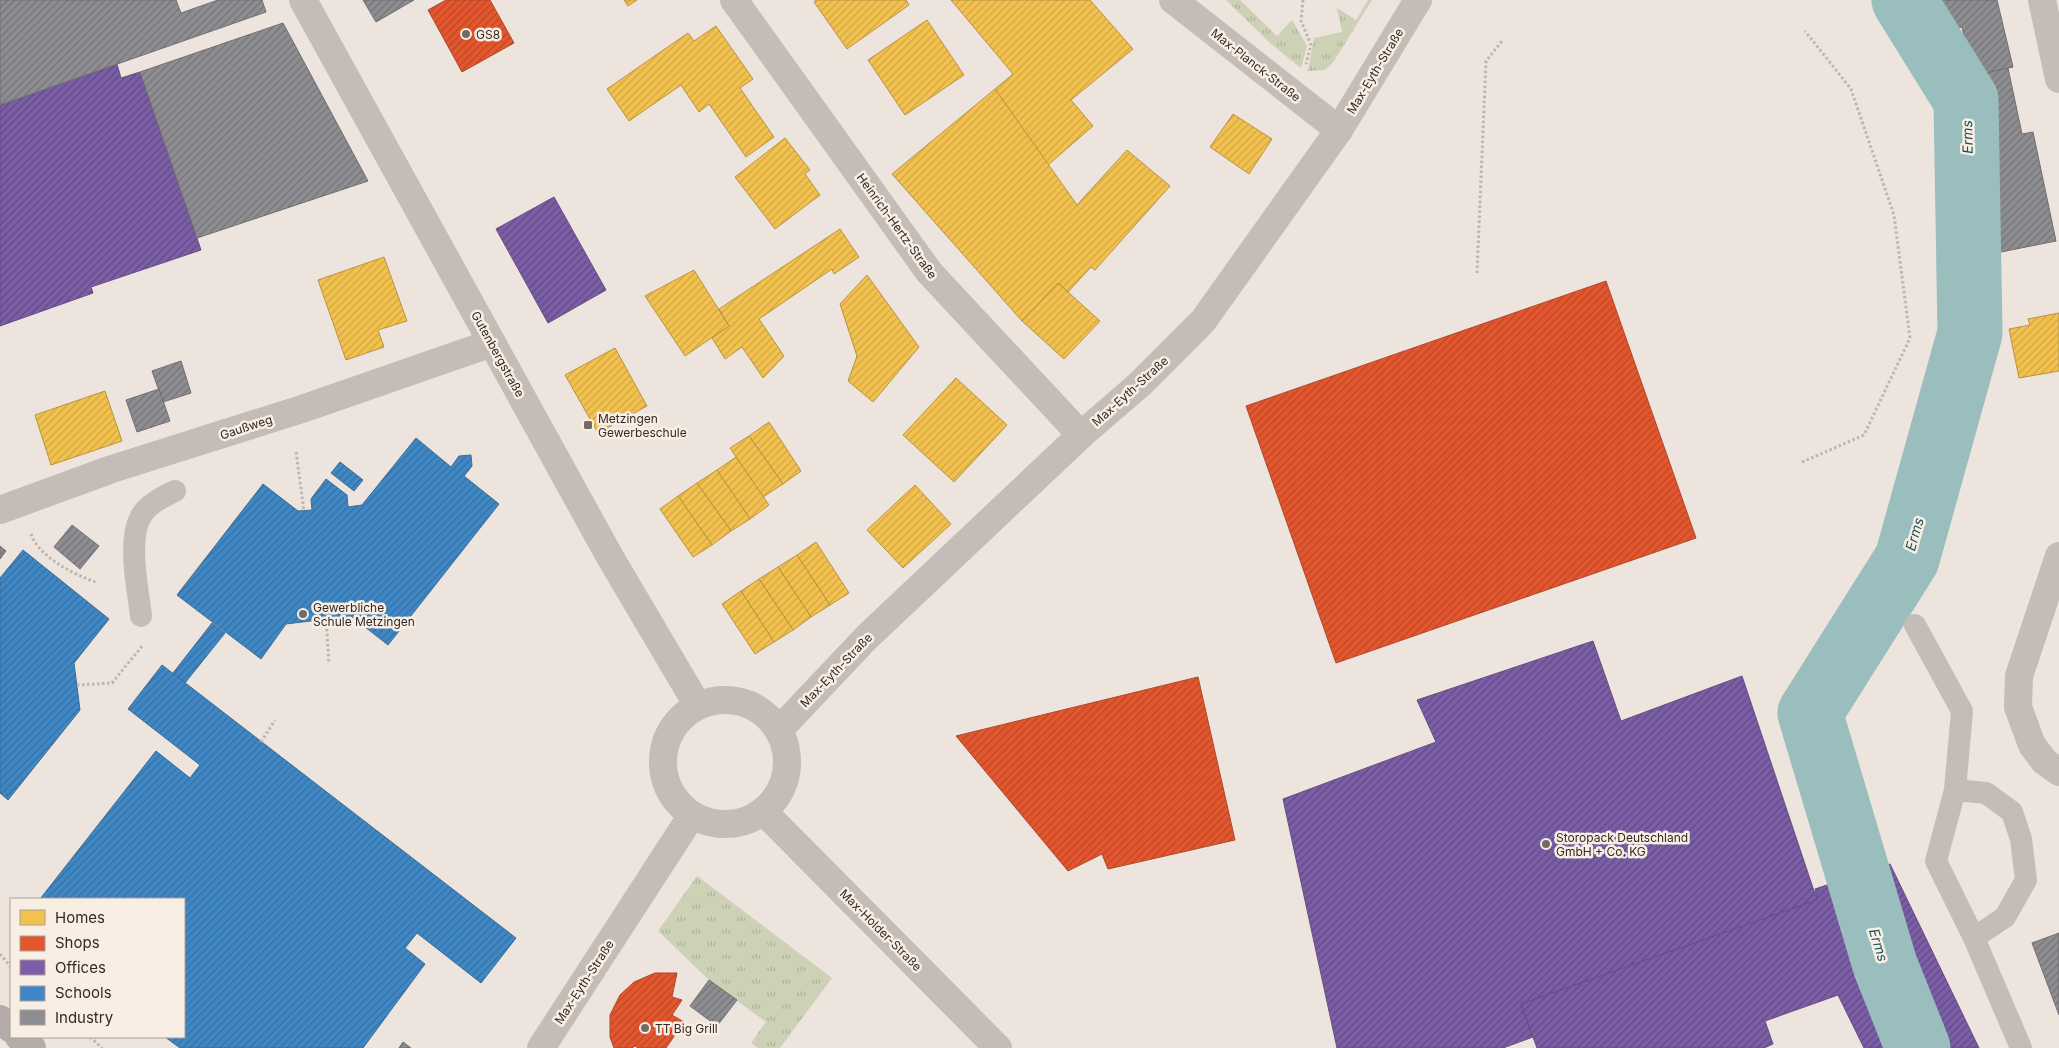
<svg xmlns="http://www.w3.org/2000/svg" width="2059" height="1048" font-family="Inter,sans-serif">
	<style>
		.grass { fill: url(#grass-tufts) }
		.homes { fill: url(#homes-hatch); stroke: #b99342 }
		.shops { fill: url(#shops-hatch); stroke: #af492b }
		.offices { fill: url(#offices-hatch); stroke: #664e80 }
		.schools { fill: url(#schools-hatch); stroke: #3c6c95 }
		.industry { fill: url(#industry-hatch); stroke: #726f71 }
		.lines { fill: none; stroke-linecap: round; stroke-linejoin: round }
		.river { stroke: #99bebd; stroke-width: 65 }
		.path { stroke: #bdb5af; stroke-width: 3; stroke-dasharray: 2.5 2.5; stroke-linecap: butt }
		.service { stroke: #c4bcb7; stroke-width: 22 }
		.minor { stroke: #c4bcb7; stroke-width: 28 }
		.secondary { stroke: #b5aca7; stroke-width: 28 }
		.poi-dot { fill: #746a65; stroke: #f9eee3; stroke-width: 2 }
		.labels { text-anchor: middle; dominant-baseline: central; stroke-width: 5; stroke-linejoin: round; paint-order: stroke }
		.poi-label { font-size: 12px; fill: #342925; stroke: #f9eee3; text-anchor: start }
		.street-label { font-size: 12px; fill: #342925; stroke: #f9eee3 }
		.water-label { font-size: 14px; font-style: italic; fill: #1a5457; stroke: #f9eee3 }
	</style>
	<defs>
		<pattern id="grass-tufts" width="24" height="20" patternUnits="userSpaceOnUse" patternTransform="scale(1.25)"><rect width="24" height="20" fill="#cdd1b6"/><path d="M3 7l-1-3M5 7V3M7 7l1-3M15 17l-1-3M17 17v-4M19 17l1-3" fill="none" stroke="#b1b39c"/></pattern>
		<pattern id="homes-hatch" width="6" height="6" patternUnits="userSpaceOnUse" patternTransform="scale(1.25)"><rect width="6" height="6" fill="#f2c14e"/><path d="M-1 1l2-2M0 6l6-6M5 7l2-2" fill="none" stroke="#d0a644"/></pattern>
		<pattern id="shops-hatch" width="6" height="6" patternUnits="userSpaceOnUse" patternTransform="scale(1.25)"><rect width="6" height="6" fill="#e4572e"/><path d="M-1 1l2-2M0 6l6-6M5 7l2-2" fill="none" stroke="#ba4827"/></pattern>
		<pattern id="offices-hatch" width="6" height="6" patternUnits="userSpaceOnUse" patternTransform="scale(1.25)"><rect width="6" height="6" fill="#7b5ea7"/><path d="M-1 1l2-2M0 6l6-6M5 7l2-2" fill="none" stroke="#604a80"/></pattern>
		<pattern id="schools-hatch" width="6" height="6" patternUnits="userSpaceOnUse" patternTransform="scale(1.25)"><rect width="6" height="6" fill="#3f88c5"/><path d="M-1 1l2-2M0 6l6-6M5 7l2-2" fill="none" stroke="#366fa0"/></pattern>
		<pattern id="industry-hatch" width="6" height="6" patternUnits="userSpaceOnUse" patternTransform="scale(1.25)"><rect width="6" height="6" fill="#8d8d92"/><path d="M-1 1l2-2M0 6l6-6M5 7l2-2" fill="none" stroke="#747377"/></pattern>
	</defs>
	<rect width="100%" height="100%" fill="#ece4dd"/>
	<g class="grass">
		<path d="M1226 0H1240L1277 36 1292 20 1307 46 1301 68 1271 44Z"/>
		<path d="M1368 0H1372L1334 61 1325 70 1308 71 1314 38 1342 32 1337 8 1356 20Z"/>
		<path d="M697 876 832 978 780 1048H758L751 1043 766 1022 709 980 658 931Z"/>
	</g>
	<g class="homes">
		<path d="M624 0H637L628 6Z"/>
		<path d="M816 0H906L909 5 847 49 814 2Z"/>
		<path d="M951 0H1090L1133 49 1071 100 1093 126 1048 165 995 89 1013 74Z"/>
		<path d="M927 20 964 75 905 115 868 60Z"/>
		<path d="M716 26 753 79 740 88 774 137 746 157 709 104 699 112 681 85 629 121 607 89 688 33 694 41Z"/>
		<path d="M995 89 1077 205 1127 150 1170 186 1095 270 1091 267 1068 292 1058 283 1022 321 892 174Z"/>
		<path d="M1233 114 1272 139 1249 174 1210 147Z"/>
		<path d="M785 138 810 170 805 174 820 195 775 229 735 177Z"/>
		<path d="M840 229 859 257 834 274 832 269 759 319 784 356 763 378 742 347 725 359 712 338 729 326 719 309Z"/>
		<path d="M384 257 407 321 378 330 384 347 346 360 318 280Z"/>
		<path d="M694 270 729 326 685 356 645 296Z"/>
		<path d="M867 275 919 347 873 402 848 381 857 356 840 304Z"/>
		<path d="M1058 283 1100 321 1064 359 1022 321Z"/>
		<path d="M2059 313V371L2019 378 2009 329 2030 325 2028 319Z"/>
		<path d="M615 348 647 406 598 433 565 375Z"/>
		<path d="M956 378 1007 425 954 482 903 435Z"/>
		<path d="M105 391 122 441 51 465 35 415Z"/>
		<path d="M769 422 801 471 783 484 749 436Z"/>
		<path d="M749 436 783 484 763 497 730 448Z"/>
		<path d="M736 457 769 505 750 519 717 470Z"/>
		<path d="M717 470 750 519 731 531 697 483Z"/>
		<path d="M697 483 731 531 712 545 678 496Z"/>
		<path d="M915 485 951 524 903 568 867 530Z"/>
		<path d="M678 496 712 545 693 557 660 509Z"/>
		<path d="M816 542 849 593 830 605 797 555Z"/>
		<path d="M797 555 830 605 811 617 778 567Z"/>
		<path d="M778 567 811 617 793 630 759 579Z"/>
		<path d="M759 579 793 630 774 642 741 591Z"/>
		<path d="M741 591 774 642 755 654 722 604Z"/>
	</g>
	<g class="shops">
		<path d="M446 0H490L514 43 462 72 428 10Z"/>
		<path d="M1606 281 1696 538 1336 663 1246 406Z"/>
		<path d="M1198 677 1235 840 1108 869 1102 854 1068 871 956 736Z"/>
		<path d="M655 973H677L672 997 682 1000 672 1015 684 1022 666 1048H638L635 1046 632 1048H614L610 1037V1015L620 995 634 982Z"/>
	</g>
	<g class="offices">
		<path d="M117 64 121 78 140 72 201 250 91 287 93 293 0 326V105Z"/>
		<path d="M554 197 606 290 548 323 496 229Z"/>
		<path d="M1593 641 1621 721 1742 676 1817 900 1521 1004 1533 1037 1503 1048H1337L1283 799 1436 742 1417 700Z"/>
		<path d="M1890 864 1979 1048H1864L1838 995 1765 1021 1773 1044 1764 1048H1537L1521 1004 1817 900 1815 889Z"/>
	</g>
	<g class="schools">
		<path d="M416 438 451 467 459 456 471 455 472 466 464 476 499 504 388 645 351 616 286 624 261 659 177 595 263 484 298 511 312 510 311 499 326 479 347 495 348 507 362 505Z"/>
		<path d="M340 462 363 480 354 491 331 473Z"/>
		<path d="M23 550 109 619 74 663 80 710 8 800 0 793V578Z"/>
		<path d="M212 623 225 633 185 683 173 673Z"/>
		<path d="M162 665 516 938 481 983 417 933 405 948 425 964 363 1048H180L165 1037H184V899H40L156 751 190 778 200 765 128 709Z"/>
	</g>
	<g class="industry">
		<path d="M0 0H176L181 13 218 0H262L266 12 0 105Z"/>
		<path d="M363 0H414L376 22Z"/>
		<path d="M1940 0H1997L2013 67 1973 76 1962 27 1952 29 1949 11 1943 12Z"/>
		<path d="M283 23 368 181 197 238 140 72Z"/>
		<path d="M2008 68 2022 134 2033 132 2056 241 1996 253 1986 204 1998 202 1973 76Z"/>
		<path d="M181 361 191 393 163 402 152 371Z"/>
		<path d="M159 389 170 421 137 432 126 400Z"/>
		<path d="M72 525 99 546 80 569 54 547Z"/>
		<path d="M0 546 6 551 0 559Z"/>
		<path d="M2059 933V1015L2032 943Z"/>
		<path d="M709 980 737 1000 717 1026 690 1006Z"/>
		<path d="M403 1042 411 1048H399Z"/>
	</g>
	<g class="lines">
		<path class="river" d="M1904 0 1966 100 1970 333 1907 559 1810 713 1885 965 1918 1048"/>
		<g class="path">
			<path d="M1303 0 1301 21 1311 45 1306 64"/>
			<path d="M1477 273 1486 61 1502 41"/>
			<path d="M296 452 304 511"/>
			<path d="M1802 462 1864 435 1910 338 1894 215 1851 89 1805 31"/>
			<path d="M31 534C38 556 74 575 96 582"/>
			<path d="M326 619 329 663"/>
			<path d="M77 685 112 683 143 645"/>
			<path d="M261 742 275 720"/>
			<path d="M0 954 11 967"/>
			<path d="M90 1037 102 1048"/>
		</g>
		<g class="service">
			<path d="M141 616C138 589 127 540 141 516 148 504 163 497 175 491"/>
			<path d="M1915 625 1962 711 1955 790 1936 861 1974 938 2021 1048"/>
			<path d="M1955 790 1986 793 2012 812 2021 839 2026 880 2005 917 1974 938"/>
		</g>
		<g class="minor">
			<path d="M303 0 610 557 698 706"/>
			<path d="M734 0 929 272 1081 435"/>
			<path d="M1173 0 1339 130"/>
			<path d="M2042 0 2059 79"/>
			<path d="M0 510 112 469 302 409 492 343"/>
			<path d="M2059 556 2019 676 2018 707 2032 745 2044 761 2059 772"/>
			<circle cx="725" cy="762" r="62"/>
			<path d="M779 730 867 637 1081 435 1140 384 1203 321 1339 130 1418 0"/>
			<path d="M764 812 998 1048"/>
			<path d="M541 1048 692 815"/>
		</g>
		<g class="secondary">
			<path d="M0 1019 11 1029"/>
			<path d="M19 1037 32 1048"/>
		</g>
	</g>
	<g class="poi-dot">
		<circle cx="466" cy="34" r="5"/>
		<rect x="583" y="420" width="10" height="10" rx="2.5"/>
		<circle cx="303" cy="614" r="5"/>
		<circle cx="1546" cy="844" r="5"/>
		<circle cx="645" cy="1028" r="5"/>
	</g>
	<g class="labels">
		<g class="poi-label">
			<text x="476" y="34">GS8</text>
			<text x="598" y="418">Metzingen<tspan x="598" dy="14">Gewerbeschule</tspan></text>
			<text x="313" y="607">Gewerbliche<tspan x="313" dy="14">Schule Metzingen</tspan></text>
			<text x="1556" y="837">Storopack Deutschland<tspan x="1556" dy="14">GmbH + Co. KG</tspan></text>
			<text x="655" y="1028">TT Big Grill</text>
		</g>
		<g class="street-label">
			<text transform="translate(1256 65) rotate(38)">Max-Planck-Straße</text>
			<text transform="translate(1375 71) rotate(-59)">Max-Eyth-Straße</text>
			<text transform="translate(897 226) rotate(54)">Heinrich-Hertz-Straße</text>
			<text transform="translate(498 354) rotate(61)">Gutenbergstraße</text>
			<text transform="translate(1130 391) rotate(-42)">Max-Eyth-Straße</text>
			<text transform="translate(246 427) rotate(-18)">Gaußweg</text>
			<text transform="translate(836 670) rotate(-46)">Max-Eyth-Straße</text>
			<text transform="translate(881 930) rotate(45)">Max-Holder-Straße</text>
			<text transform="translate(584 982) rotate(-57)">Max-Eyth-Straße</text>
		</g>
		<g class="water-label">
			<text transform="translate(1967 137) rotate(-91)">Erms</text>
			<text transform="translate(1914 534) rotate(-74)">Erms</text>
			<text transform="translate(1879 945) rotate(73)">Erms</text>
		</g>
	</g>
	<rect x="10" y="898" width="175" height="140" fill="#f9eee3" stroke="#aa9f97"/>
	<rect x="20" y="910" width="25" height="15" fill="#f2c14e" stroke="#aa9f97"/>
	<text x="55" y="923" font-size="15" fill="#342925">Homes</text>
	<rect x="20" y="936" width="25" height="15" fill="#e4572e" stroke="#aa9f97"/>
	<text x="55" y="948" font-size="15" fill="#342925">Shops</text>
	<rect x="20" y="960" width="25" height="15" fill="#7b5ea7" stroke="#aa9f97"/>
	<text x="55" y="973" font-size="15" fill="#342925">Offices</text>
	<rect x="20" y="986" width="25" height="15" fill="#3f88c5" stroke="#aa9f97"/>
	<text x="55" y="998" font-size="15" fill="#342925">Schools</text>
	<rect x="20" y="1010" width="25" height="15" fill="#8d8d92" stroke="#aa9f97"/>
	<text x="55" y="1023" font-size="15" fill="#342925">Industry</text>
</svg>
